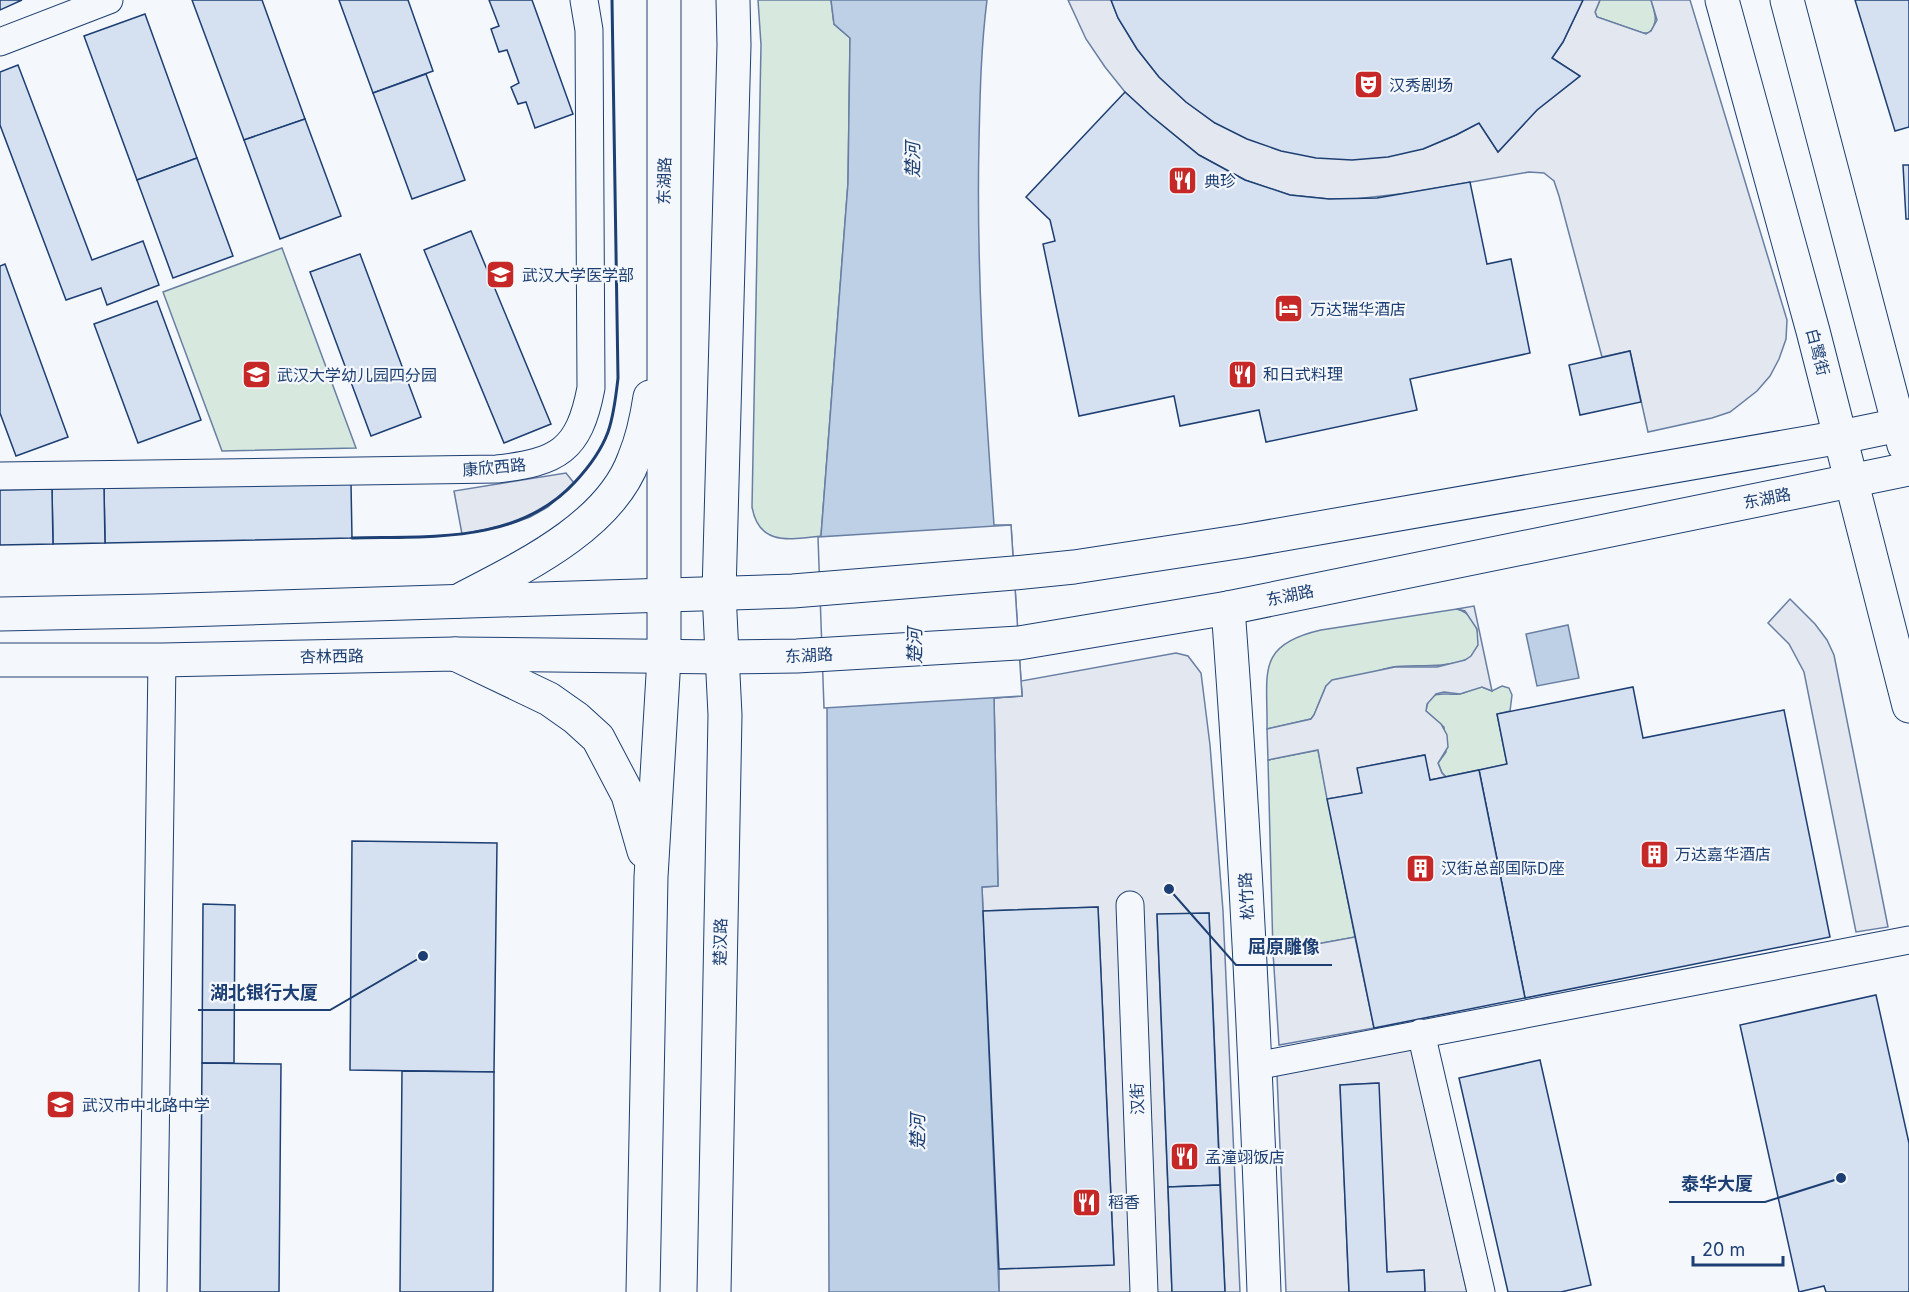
<svg xmlns="http://www.w3.org/2000/svg" width="1909" height="1292" font-family="Inter,'Noto Sans SC',sans-serif">
	<style>
		.green { fill: #d7e8df; stroke: #687fa3; stroke-width: 1.5 }
		.parking { fill: #e3e8f0; stroke: #687fa3; stroke-width: 1.5 }
		.water { fill: #bed0e5; stroke: #687fa3; stroke-width: 1.5 }
		.pier { fill: #f4f7fb; stroke: #687fa3; stroke-width: 1.5 }
		.building { fill: #d5e0f0; stroke: #1d3f73; stroke-width: 1.5 }
		.lines { fill: none; stroke-linecap: round; stroke-linejoin: round }
		.street-casing { stroke: #1d3f73; stroke-width: 29 }
		.secondary-casing { stroke: #1d3f73; stroke-width: 35 }
		.primary-casing { stroke: #1d3f73; stroke-width: 35 }
		.street { stroke: #f4f7fb; stroke-width: 27 }
		.secondary { stroke: #f4f7fb; stroke-width: 33 }
		.primary { stroke: #f4f7fb; stroke-width: 33 }
		.wall { stroke: #1d3f73; stroke-width: 3 }
		.labels { text-anchor: middle; dominant-baseline: central; stroke-width: 4.5; stroke-linejoin: round; paint-order: stroke }
		.poi-label { font-size: 16px; fill: #1d3f73; stroke: #f4f7fb; text-anchor: start }
		.street-label { font-size: 16px; fill: #1d3f73; stroke: #f4f7fb }
		.water-label { font-size: 18px; font-style: italic; fill: #1d3f73; stroke: #f4f7fb }
		.leader { fill: none; stroke: #1d3f73; stroke-width: 2 }
		.callout-dot { fill: #1d3f73; stroke: #f4f7fb; stroke-width: 2 }
		.callout-label { font-size: 18px; text-anchor: middle; font-weight: bold; fill: #1d3f73; stroke: #f4f7fb; stroke-width: 4.5; stroke-linejoin: round; paint-order: stroke }
	</style>
	<rect width="100%" height="100%" fill="#f4f7fb"/>
	<g class="green">
		<path d="M758 0H831L834 24 850 38 848 183 821 536C791 539 759 547 752 507L761 45Z"/>
		<path d="M1600 0H1651C1655 13 1659 22 1649 33H1643L1597 17 1595 12Z"/>
		<path d="M282 248 356 448 222 451 163 292Z"/>
		<path d="M1457 609C1467 612 1472 617 1476 627 1496 677 1416 662 1393 667 1371 672 1348 680 1326 686L1314 715 1311 719 1267 729C1268 673 1255 645 1321 630Z"/>
		<path d="M1502 686 1509 688 1512 695 1510 711 1497 714 1507 764 1446 777 1442 773 1438 763 1446 752 1444 727 1426 711C1429 687 1444 696 1459 694 1467 693 1474 687 1482 687L1492 691Z"/>
		<path d="M1318 750 1355 937 1273 952 1268 760Z"/>
	</g>
	<g class="parking">
		<path d="M1068 0H1111L1118 18 1137 49 1159 77 1186 102 1215 123 1423 149 1456 135 1479 123 1498 152 1537 110 1580 76 1552 58 1563 42 1583 0H1600L1595 12 1597 17 1646 34 1651 31 1657 20 1651 0H1690L1787 320 1786 339 1779 359 1770 376 1757 391 1730 412 1712 418 1648 432 1630 351 1602 357 1559 196 1554 181 1544 173 1529 172 1408 193 1355 199H1329L1290 195 1245 180 1199 155 1150 115 1125 92 1105 67 1086 39Z"/>
		<path d="M566 473 574 483 548 507 530 517 511 524 462 534 454 491Z"/>
		<path d="M1790 599 1815 624 1827 640 1834 655 1888 927 1856 932 1804 672 1789 644 1768 623Z"/>
		<path d="M1474 606 1492 691 1482 687 1460 694 1444 692 1436 694 1427 704 1426 711 1441 724 1447 735 1448 747 1438 763 1442 773 1446 777 1430 780 1424 755 1358 768 1362 793 1327 799 1318 750 1268 760 1267 729 1311 719 1314 715 1326 686 1332 680 1395 667H1437L1465 660 1471 656 1478 645 1477 629 1465 611 1457 609Z"/>
		<path d="M1176 653 1188 656 1201 673 1210 745 1223 911 1240 1292H1225L1209 913 1157 915 1172 1292H999V1269L1114 1264 1098 907 983 911 982 887 998 886 994 698 1022 696 1021 681Z"/>
		<path d="M1355 937 1374 1028 1279 1045 1273 952Z"/>
		<path d="M1411 1047 1467 1292H1425L1424 1270 1387 1272 1378 1083 1340 1085 1349 1292H1286L1277 1074Z"/>
	</g>
	<g class="water">
		<path d="M831 0H987C981 47 980 94 979 141 976 270 985 398 994 525H1011L1022 696 994 698 998 886 982 887 999 1292H829L827 708 821 536 848 183 850 38 834 24Z"/>
		<path d="M1568 625 1579 678 1537 686 1526 634Z"/>
	</g>
	<path class="pier" d="M1011 525 1022 696 824 708 818 537Z"/>
	<g class="building">
		<path d="M0 0H22L0 10Z"/>
		<path d="M192 0H262L305 119 244 140Z"/>
		<path d="M339 0H408L433 71 373 93Z"/>
		<path d="M489 0H532L573 114 535 128 526 102 518 104 511 87 519 83 507 50 499 52 491 29 499 26Z"/>
		<path d="M1111 0H1583L1563 42 1552 58 1580 76 1537 110 1498 152 1479 123 1456 135 1423 149 1388 157 1352 160 1316 158 1281 151 1247 139 1215 123 1186 102 1159 77 1137 49 1118 18Z"/>
		<path d="M1855 0H1909V127L1895 131Z"/>
		<path d="M145 14 197 158 137 180 84 36Z"/>
		<path d="M18 65 92 260 143 241 159 285 107 305 101 288 66 300 0 125V72Z"/>
		<path d="M426 74 465 180 412 199 373 93Z"/>
		<path d="M1125 92 1150 115 1199 155 1245 180 1290 195 1329 199 1377 198 1470 182 1487 264 1511 259 1530 353 1410 379 1417 410 1266 442 1259 410 1180 426 1174 396 1079 416 1043 244 1055 241 1050 220 1026 197Z"/>
		<path d="M305 119 341 216 280 239 244 140Z"/>
		<path d="M197 158 233 256 173 278 137 180Z"/>
		<path d="M1903 165H1909V219H1906Z"/>
		<path d="M471 231 551 424 504 443 424 250Z"/>
		<path d="M360 254 421 417 371 436 310 272Z"/>
		<path d="M5 264 68 437 16 456 0 413V266Z"/>
		<path d="M157 301 201 420 138 443 94 324Z"/>
		<path d="M1630 351 1641 402 1580 415 1569 365Z"/>
		<path d="M351 483 352 538 105 543 104 488Z"/>
		<path d="M104 488 105 543 53 544 52 489Z"/>
		<path d="M52 489 53 544 0 545V490Z"/>
		<path d="M1633 687 1643 738 1784 710 1830 937 1525 998 1479 770 1507 764 1497 714Z"/>
		<path d="M1425 755 1430 780 1479 770 1525 998 1374 1028 1327 799 1362 793 1357 768Z"/>
		<path d="M352 841 497 843 494 1072 350 1070Z"/>
		<path d="M203 904 235 905 234 1063H202Z"/>
		<path d="M1098 907 1114 1265 999 1269 983 911Z"/>
		<path d="M1209 913 1220 1185 1168 1187 1157 914Z"/>
		<path d="M1876 995 1909 1143V1292H1826L1824 1286 1799 1292 1740 1025Z"/>
		<path d="M1540 1060 1591 1285 1561 1292H1508L1459 1078Z"/>
		<path d="M202 1063 281 1064 279 1292H200Z"/>
		<path d="M402 1071 494 1072 493 1292H400Z"/>
		<path d="M1379 1083 1387 1272 1424 1270 1425 1292H1349L1340 1085Z"/>
		<path d="M1220 1185 1225 1292H1172L1168 1187Z"/>
	</g>
	<g class="lines">
		<defs>
			<g id="street">
				<path d="M0 42 109 0"/>
				<path d="M0 476 497 469C558 462 579 451 591 388L589 30 584 0"/>
				<path d="M1130 905 1144 1292"/>
				<path d="M1421 1033 1481 1292"/>
				<path d="M1256 1066 1909 940"/>
				<path d="M153 1292 162 660"/>
			</g>
			<g id="secondary">
				<path d="M1722 0 1813 331 1909 706"/>
				<path d="M1787 0 1904 445"/>
				<path d="M1228 608C1245 836 1256 1064 1264 1292"/>
				<path d="M0 614 152 611 793 591 1014 573 1074 567 1244 541 1841 437 1909 423"/>
				<path d="M0 660H162L455 654 721 657 797 656 1019 643 1228 608 1909 469"/>
			</g>
			<g id="primary">
				<path d="M458 601C519 569 609 528 634 459 642 440 647 417 650 397"/>
				<path d="M455 654 549 699 576 718 598 738 628 795 644 851"/>
				<path d="M643 1292 651 877 664 658V0"/>
				<path d="M714 1292 725 715 719 593 734 45 733 0"/>
			</g>
		</defs>
		<use href="#street" class="street-casing"/>
		<use href="#secondary" class="secondary-casing"/>
		<use href="#primary" class="primary-casing"/>
		<use href="#street" class="street"/>
		<use href="#secondary" class="secondary"/>
		<use href="#primary" class="primary"/>
		<path class="wall" d="M352 538C431 536 518 544 575 482 589 467 601 451 608 432 614 415 616 396 618 378L612 0"/>
	</g>
	<defs>
		<symbol id="theatre-square" viewBox="-11 -11 22 22"><rect x="-9" y="-9" width="18" height="18" rx="4" fill="#c62828" stroke="#f4f7fb"/><path d="M-5-5.5Q0-4 5-5.5V0Q5 5 0 6Q-5 5-5 0ZM-3.3-2.5H-1v1.5H-3.3ZM1-2.5H3.3v1.5H1ZM-2.8 1Q0 5.5 2.8 1Z" fill="#fff"/></symbol>
		<symbol id="restaurant-square" viewBox="-11 -11 22 22"><rect x="-9" y="-9" width="18" height="18" rx="4" fill="#c62828" stroke="#f4f7fb"/><path d="M-5-6h1v4h1v-4h1v4h1v-4h1v5L-1.5 .5V6h-2V.5L-5-1ZM5-6V6H3V1.5H1.5Q1.5-4 5-6Z" fill="#fff"/></symbol>
		<symbol id="university-square" viewBox="-11 -11 22 22"><rect x="-9" y="-9" width="18" height="18" rx="4" fill="#c62828" stroke="#f4f7fb"/><path d="M0-5L7-2L0 1L-7-2ZM-4 1L0 2.5L4 1V4Q0 6-4 4Z" fill="#fff"/></symbol>
		<symbol id="hotel-square" viewBox="-11 -11 22 22"><rect x="-9" y="-9" width="18" height="18" rx="4" fill="#c62828" stroke="#f4f7fb"/><path d="M-6-4.5h1.5V1H6V5H4.5V3h-9V5H-6ZM-4 0a1.8 1.8 0 1 1 3.6 0ZM.5 0V-2.5h3Q6-2.5 6 0Z" fill="#fff"/></symbol>
		<symbol id="school-square" viewBox="-11 -11 22 22"><rect x="-9" y="-9" width="18" height="18" rx="4" fill="#c62828" stroke="#f4f7fb"/><path d="M0-5L7-2L0 1L-7-2ZM-4 1L0 2.5L4 1V4Q0 6-4 4Z" fill="#fff"/></symbol>
		<symbol id="building-square" viewBox="-11 -11 22 22"><rect x="-9" y="-9" width="18" height="18" rx="4" fill="#c62828" stroke="#f4f7fb"/><path d="M-4-6H4V6H1V3H-1V6H-4ZM-2.5-4.3h1.7v1.8h-1.7ZM.8-4.3h1.7v1.8H.8ZM-2.5-1h1.7V.8h-1.7ZM.8-1h1.7V.8H.8Z" fill="#fff"/></symbol>
	</defs>
	<g fill-rule="evenodd">
		<use href="#theatre-square" x="1352" y="68" width="33" height="33"/>
		<use href="#restaurant-square" x="1166" y="164" width="33" height="33"/>
		<use href="#university-square" x="484" y="258" width="33" height="33"/>
		<use href="#hotel-square" x="1272" y="292" width="33" height="33"/>
		<use href="#restaurant-square" x="1226" y="358" width="33" height="33"/>
		<use href="#school-square" x="240" y="358" width="33" height="33"/>
		<use href="#building-square" x="1638" y="838" width="33" height="33"/>
		<use href="#building-square" x="1404" y="852" width="33" height="33"/>
		<use href="#school-square" x="44" y="1088" width="33" height="33"/>
		<use href="#restaurant-square" x="1168" y="1140" width="33" height="33"/>
		<use href="#restaurant-square" x="1070" y="1186" width="33" height="33"/>
	</g>
	<g class="labels">
		<g class="poi-label">
			<text x="1389" y="85">汉秀剧场</text>
			<text x="1204" y="181">典珍</text>
			<text x="522" y="275">武汉大学医学部</text>
			<text x="1310" y="309">万达瑞华酒店</text>
			<text x="1263" y="374">和日式料理</text>
			<text x="277" y="375">武汉大学幼儿园四分园</text>
			<text x="1675" y="854">万达嘉华酒店</text>
			<text x="1441" y="868">汉街总部国际D座</text>
			<text x="82" y="1105">武汉市中北路中学</text>
			<text x="1205" y="1157">孟潼翊饭店</text>
			<text x="1108" y="1202">稻香</text>
		</g>
		<g class="street-label">
			<text transform="translate(664 181) rotate(-89)">东湖路</text>
			<text transform="translate(1818 352) rotate(75)">白鹭街</text>
			<text transform="translate(494 467) rotate(-5)">康欣西路</text>
			<text transform="translate(1767 498) rotate(-11)">东湖路</text>
			<text transform="translate(1290 595) rotate(-12)">东湖路</text>
			<text transform="translate(809 655) rotate(-3)">东湖路</text>
			<text transform="translate(332 656) rotate(-1)">杏林西路</text>
			<text transform="translate(1246 896) rotate(-93)">松竹路</text>
			<text transform="translate(720 942) rotate(-89)">楚汉路</text>
			<text transform="translate(1137 1099) rotate(-92)">汉街</text>
		</g>
		<g class="water-label">
			<text transform="translate(912 160) rotate(-90)">楚河</text>
			<text transform="translate(914 646) rotate(-90)">楚河</text>
			<text transform="translate(917 1132) rotate(-90)">楚河</text>
		</g>
	</g>
	<path class="leader" d="M1169 889L1236 965H1332M423 956L330 1010H198M1841 1178L1765 1202H1669"/>
	<g class="callout-dot">
		<circle cx="1169" cy="889" r="6"/>
		<circle cx="423" cy="956" r="6"/>
		<circle cx="1841" cy="1178" r="6"/>
	</g>
	<g class="callout-label">
		<text x="1284" y="953">屈原雕像</text>
		<text x="264" y="999">湖北银行大厦</text>
		<text x="1717" y="1190">泰华大厦</text>
	</g>
	<path d="M1693 1256v9h90v-9" fill="none" stroke="#1d3f73" stroke-width="3"/>
	<text x="1702" y="1256" font-size="18" fill="#1d3f73" stroke="#f4f7fb" stroke-width="4.5" paint-order="stroke">20 m</text>
</svg>
